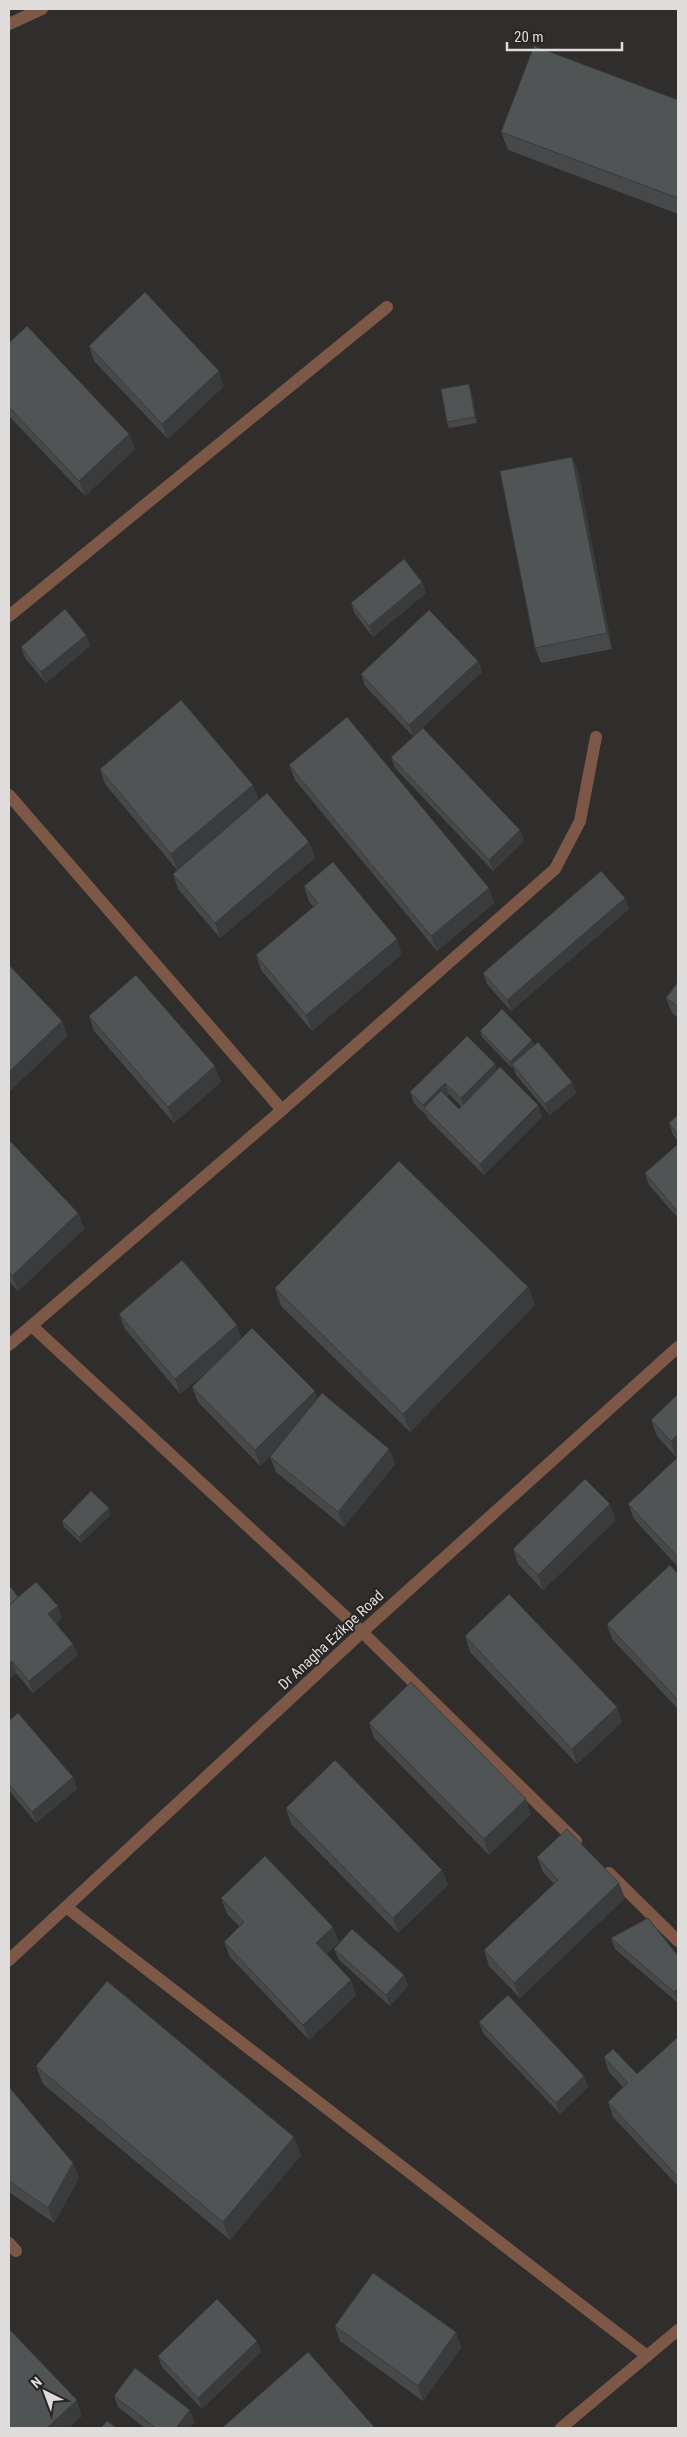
<svg xmlns="http://www.w3.org/2000/svg" width="687" height="2437" font-family="'Roboto Condensed',sans-serif">
	<style>
		.lines { fill: none; stroke-linecap: round; stroke-linejoin: round }
		.minor { stroke: #7d5846; stroke-width: 12 }
		.tertiary { stroke: #7d5846; stroke-width: 12 }
		.wall { fill: #464849; fill-rule: evenodd }
		.shaded-wall { fill: #393b3c }
		.building { fill: #515455; stroke: #393b3c }
		.labels { text-anchor: middle; dominant-baseline: central; stroke-width: 4; stroke-linejoin: round; paint-order: stroke }
		.street-label { font-size: 15px; fill: #dfdddc; stroke: #272423 }
	</style>
	<rect width="100%" height="100%" fill="#302e2d"/>
	<g class="lines">
		<g class="minor">
			<path d="M9 24 42 9"/>
			<path d="M9 616 387 307"/>
			<path d="M9 795 282 1110"/>
			<path d="M32 1326 362 1632 576 1841"/>
			<path d="M9 1345 282 1110 555 869 580 821 596 737"/>
			<path d="M609 1873 678 1941"/>
			<path d="M66 1907 647 2356"/>
			<path d="M9 2243 16 2251"/>
			<path d="M561 2428 678 2330"/>
		</g>
		<path class="tertiary" d="M9 1960 362 1632 678 1347"/>
	</g>
	<g class="wall">
		<path d="M678 100V214L508 150 501 132Z"/>
		<path d="M9 343 129 434 135 449 85 496 9 416Z"/>
		<path d="M89 346 224 386 168 439 94 361Z"/>
		<path d="M471 390 477 423 449 428 447 422Z"/>
		<path d="M572 457 578 472 612 649 541 663 535 648Z"/>
		<path d="M422 582 426 593 373 637 355 614 351 603Z"/>
		<path d="M86 635 90 646 46 683 25 658 21 647Z"/>
		<path d="M478 661 482 672 413 736 365 686 361 674Z"/>
		<path d="M391 757 524 841 493 871 395 768Z"/>
		<path d="M289 765 489 888 494 903 437 951 295 780Z"/>
		<path d="M100 769 258 800 309 842 315 858 220 938 178 889 173 874 177 870 105 784Z"/>
		<path d="M304 886 402 954 312 1031 261 970 256 955 314 907 309 902Z"/>
		<path d="M625 898 629 909 511 1011 487 984 483 973Z"/>
		<path d="M678 982V1018L672 1013 666 998Z"/>
		<path d="M89 1016 221 1082 174 1123 94 1031Z"/>
		<path d="M480 1031 532 1040 534 1045 572 1082 576 1093 550 1115 516 1075 513 1067 512 1068 482 1037Z"/>
		<path d="M497 1070 542 1117 484 1175 428 1119 427 1116 414 1103 410 1092ZM449 1094 461 1106 459 1109 447 1097Z"/>
		<path d="M678 1115V1141L673 1135 669 1123Z"/>
		<path d="M9 1140 78 1213 84 1229 18 1291 9 1281Z"/>
		<path d="M678 1144V1218L649 1185 645 1173Z"/>
		<path d="M528 1287 535 1305 410 1432 281 1306 275 1288Z"/>
		<path d="M119 1314 242 1338 317 1399 389 1449 395 1464 344 1527 276 1472 270 1457 275 1451 260 1466 198 1402 192 1387 218 1362 180 1394 125 1329Z"/>
		<path d="M678 1394V1455L676 1457 657 1436 651 1420Z"/>
		<path d="M678 1460V1567L634 1519 628 1504Z"/>
		<path d="M111 1514 81 1543 64 1527 62 1521Z"/>
		<path d="M616 1520 543 1590 518 1564 513 1549Z"/>
		<path d="M678 1574V1709L612 1639 607 1624Z"/>
		<path d="M18 1597 62 1618 56 1623 78 1655 33 1693 16 1673 9 1679Z"/>
		<path d="M465 1636 617 1707 622 1722 577 1764 470 1652Z"/>
		<path d="M9 1721 73 1777 77 1789 36 1823 9 1790Z"/>
		<path d="M369 1723 531 1814 489 1855 374 1738Z"/>
		<path d="M286 1808 442 1870 448 1885 398 1933 291 1824Z"/>
		<path d="M537 1857 625 1898 520 1998 489 1966 484 1950 554 1884 543 1872Z"/>
		<path d="M221 1898 339 1942 326 1954 351 1980 356 1995 309 2040 230 1957 224 1942 240 1927 227 1914Z"/>
		<path d="M611 1938 678 1956V2003L615 1949Z"/>
		<path d="M334 1949 408 1986 390 2006 339 1960Z"/>
		<path d="M479 2022 584 2076 588 2087 560 2114 483 2033Z"/>
		<path d="M678 2037V2186L613 2117 608 2102 623 2087 609 2072 604 2057 637 2074Z"/>
		<path d="M36 2066 301 2155 230 2240 43 2084Z"/>
		<path d="M9 2087 73 2163 79 2178 54 2223 9 2192Z"/>
		<path d="M335 2326 456 2332 461 2348 423 2401 340 2341Z"/>
		<path d="M257 2341 261 2352 202 2409 162 2367 158 2356Z"/>
		<path d="M114 2396 190 2410 194 2422 189 2428H145L118 2407Z"/>
	</g>
	<g class="shaded-wall">
		<path d="M219 371 224 386 168 439 162 424Z"/>
		<path d="M469 384 471 390 477 423 475 417Z"/>
		<path d="M129 434 135 449 85 496 79 481Z"/>
		<path d="M572 457 578 472 612 649 607 633Z"/>
		<path d="M422 582 426 593 373 637 369 626Z"/>
		<path d="M86 635 90 646 46 683 41 672Z"/>
		<path d="M478 661 482 672 413 736 409 725Z"/>
		<path d="M253 785 259 800 177 870 171 854Z"/>
		<path d="M520 830 524 841 493 871 489 860Z"/>
		<path d="M309 842 315 858 220 938 215 923Z"/>
		<path d="M489 888 494 903 437 951 431 936Z"/>
		<path d="M625 898 629 909 511 1011 507 1000Z"/>
		<path d="M397 939 402 954 312 1031 306 1015Z"/>
		<path d="M62 1021 68 1036 9 1092V1072Z"/>
		<path d="M532 1040 535 1047 512 1064 513 1067 512 1068 510 1062Z"/>
		<path d="M495 1064 499 1075 465 1110 461 1098Z"/>
		<path d="M215 1066 221 1082 174 1123 168 1107Z"/>
		<path d="M572 1082 576 1093 550 1115 545 1104Z"/>
		<path d="M445 1083 449 1094 430 1114 424 1108 427 1117 423 1105Z"/>
		<path d="M538 1105 542 1117 484 1175 480 1164Z"/>
		<path d="M78 1213 84 1229 18 1291 12 1276Z"/>
		<path d="M528 1287 535 1305 410 1432 403 1414Z"/>
		<path d="M237 1325 242 1340 180 1394 175 1379Z"/>
		<path d="M315 1391 320 1407 260 1466 255 1450Z"/>
		<path d="M678 1434V1455L676 1457 671 1441Z"/>
		<path d="M389 1449 395 1464 344 1527 338 1512Z"/>
		<path d="M610 1504 616 1520 543 1590 538 1575Z"/>
		<path d="M109 1508 111 1514 81 1543 79 1537Z"/>
		<path d="M58 1606 62 1618 52 1625 48 1614Z"/>
		<path d="M73 1644 78 1655 33 1693 29 1681Z"/>
		<path d="M12 1661 16 1673 9 1679V1664Z"/>
		<path d="M617 1707 622 1722 577 1764 572 1749Z"/>
		<path d="M73 1777 77 1789 36 1823 32 1812Z"/>
		<path d="M526 1799 531 1814 489 1855 484 1839Z"/>
		<path d="M442 1870 448 1885 398 1933 393 1918Z"/>
		<path d="M619 1883 625 1898 520 1998 514 1983Z"/>
		<path d="M333 1927 339 1942 321 1958 316 1943Z"/>
		<path d="M404 1975 408 1986 390 2006 386 1995Z"/>
		<path d="M351 1980 356 1995 309 2040 303 2025Z"/>
		<path d="M678 1988V2003L674 1992Z"/>
		<path d="M584 2076 588 2087 560 2114 556 2103Z"/>
		<path d="M294 2137 301 2155 230 2240 223 2222Z"/>
		<path d="M73 2163 79 2178 54 2223 48 2208Z"/>
		<path d="M456 2332 461 2348 423 2401 418 2386Z"/>
		<path d="M257 2341 261 2352 202 2409 198 2398Z"/>
		<path d="M77 2400 82 2416 69 2428H47Z"/>
		<path d="M190 2410 194 2422 189 2428H176Z"/>
	</g>
	<g class="building">
		<path d="M534 46 678 100V198L501 132Z"/>
		<path d="M145 292 219 371 162 424 89 346Z"/>
		<path d="M27 326 129 434 79 481 9 407V343Z"/>
		<path d="M469 384 475 417 447 422 441 389Z"/>
		<path d="M572 457 607 633 535 648 500 471Z"/>
		<path d="M404 559 422 582 369 626 351 603Z"/>
		<path d="M65 609 86 635 41 672 21 647Z"/>
		<path d="M429 610 478 661 409 725 361 674Z"/>
		<path d="M181 700 253 785 171 854 100 769Z"/>
		<path d="M347 717 489 888 431 936 289 765Z"/>
		<path d="M423 728 520 830 489 860 391 757Z"/>
		<path d="M267 793 309 842 215 923 173 874Z"/>
		<path d="M333 862 397 939 306 1015 256 955 318 903 304 886Z"/>
		<path d="M601 871 625 898 507 1000 483 973Z"/>
		<path d="M9 965 62 1021 9 1072Z"/>
		<path d="M136 975 215 1066 168 1107 89 1016Z"/>
		<path d="M678 982V1007L666 998Z"/>
		<path d="M502 1009 532 1040 510 1062 480 1031Z"/>
		<path d="M467 1036 495 1064 461 1098 445 1083 423 1105 410 1092Z"/>
		<path d="M538 1042 572 1082 545 1104 512 1064Z"/>
		<path d="M500 1067 538 1105 480 1164 424 1108 441 1091 459 1109Z"/>
		<path d="M678 1115V1135L669 1123Z"/>
		<path d="M9 1140 78 1213 12 1276 9 1272Z"/>
		<path d="M678 1144V1212L645 1173Z"/>
		<path d="M399 1161 528 1287 403 1414 275 1288Z"/>
		<path d="M182 1260 237 1325 175 1379 119 1314Z"/>
		<path d="M252 1328 315 1391 255 1450 192 1387Z"/>
		<path d="M322 1393 389 1449 338 1512 270 1457Z"/>
		<path d="M678 1394V1434L671 1441 651 1420Z"/>
		<path d="M677 1458 678 1460V1557L628 1504Z"/>
		<path d="M585 1479 610 1504 538 1575 513 1549Z"/>
		<path d="M91 1491 109 1508 79 1537 62 1521Z"/>
		<path d="M670 1565 678 1574V1700L607 1624Z"/>
		<path d="M36 1582 58 1606 48 1614 73 1644 29 1681 12 1661 9 1664V1605Z"/>
		<path d="M11 1587 18 1597 9 1605V1589Z"/>
		<path d="M509 1594 617 1707 572 1749 465 1636Z"/>
		<path d="M411 1682 526 1799 484 1839 369 1723Z"/>
		<path d="M18 1713 73 1777 32 1812 9 1784V1721Z"/>
		<path d="M335 1760 442 1870 393 1918 286 1808Z"/>
		<path d="M567 1829 619 1883 514 1983 484 1950 558 1880 537 1857Z"/>
		<path d="M265 1856 333 1927 316 1943 351 1980 303 2025 224 1942 244 1922 221 1898Z"/>
		<path d="M648 1918 678 1956V1988L674 1992 611 1938Z"/>
		<path d="M352 1929 404 1975 386 1995 334 1949Z"/>
		<path d="M107 1981 294 2137 223 2222 36 2066Z"/>
		<path d="M508 1995 584 2076 556 2103 479 2022Z"/>
		<path d="M678 2037V2177L608 2102 628 2083 604 2057 613 2049 637 2074Z"/>
		<path d="M9 2087 73 2163 48 2208 9 2181Z"/>
		<path d="M373 2273 456 2332 418 2386 335 2326Z"/>
		<path d="M217 2299 257 2341 198 2398 158 2356Z"/>
		<path d="M9 2329 77 2400 47 2428H9Z"/>
		<path d="M308 2352 375 2428H222Z"/>
		<path d="M135 2368 190 2410 176 2428H156L114 2396Z"/>
		<path d="M107 2421 117 2428H101Z"/>
	</g>
	<g class="labels">
		<g class="street-label">
			<text transform="translate(331 1640) rotate(-43)">Dr Anagha Ezikpe Road</text>
		</g>
	</g>
	<rect width="687" height="2437" fill="none" stroke="#dfdddc" stroke-width="20"/>
	<g transform="translate(45 2392) rotate(318)" stroke="#272423" stroke-width="4" paint-order="stroke">
	<path d="M0-4L9 19L0 12L-9 19Z" fill="#dfdddc"/>
	<text y="-8" font-size="14" font-weight="bold" text-anchor="middle" fill="#dfdddc">N</text>
	</g>
	<path d="M507 42v8h115v-8" fill="none" stroke="#dfdddc" stroke-width="2.5"/>
	<text x="514" y="42" font-size="15" fill="#dfdddc" stroke="#272423" stroke-width="4" paint-order="stroke">20 m</text>
</svg>
